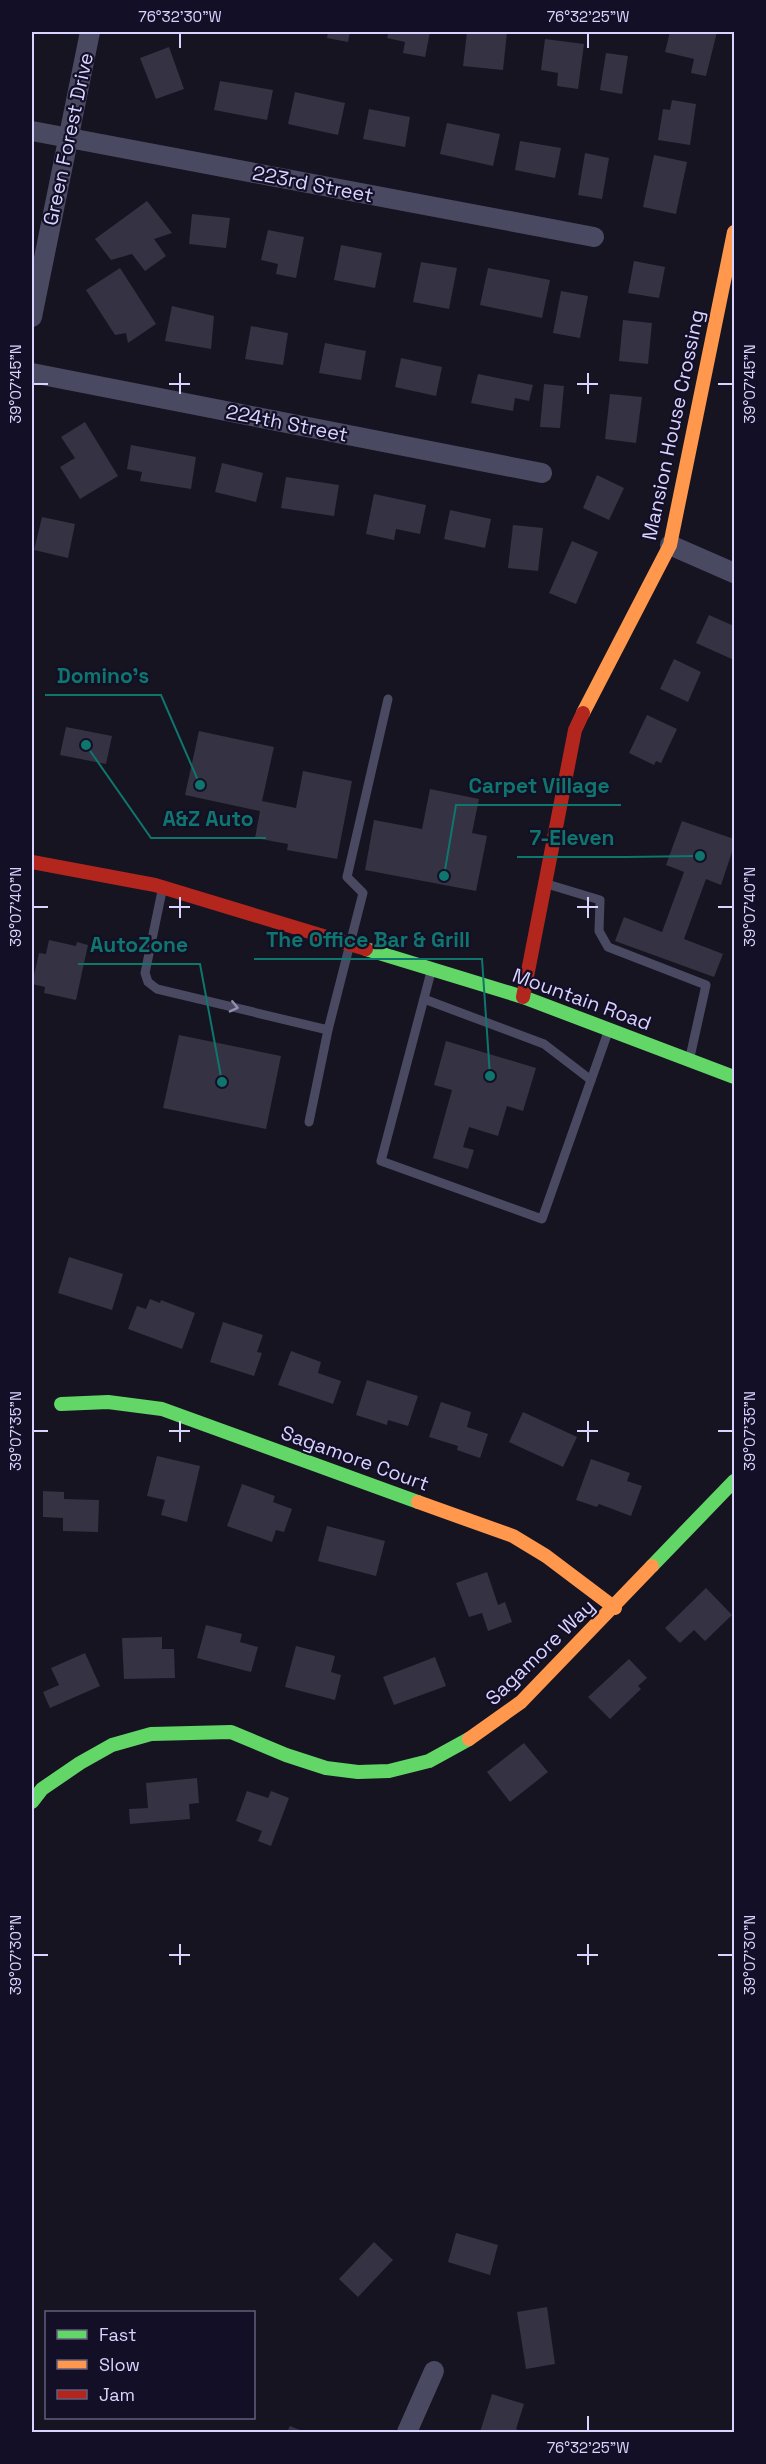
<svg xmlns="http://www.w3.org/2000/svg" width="766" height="2464" font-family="'Space Grotesk',sans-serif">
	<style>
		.building { fill: #343243 }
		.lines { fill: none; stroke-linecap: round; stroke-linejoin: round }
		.lane { stroke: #4a4962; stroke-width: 9 }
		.street { stroke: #4a4962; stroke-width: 20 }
		.fast { stroke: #63d668; stroke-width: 14 }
		.slow { stroke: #ff974d; stroke-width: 14 }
		.jam { stroke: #b3261e; stroke-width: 14 }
		.oneway { stroke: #928eb0 }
		.ticks { fill: none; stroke: #d9d4ff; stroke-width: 2 }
		.labels { text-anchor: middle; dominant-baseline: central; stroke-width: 4.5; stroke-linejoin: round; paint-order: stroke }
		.street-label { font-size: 20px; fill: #d9d4ff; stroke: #130f26 }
		.leader { fill: none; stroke: #0f766e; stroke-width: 2 }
		.callout-dot { fill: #0f766e; stroke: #130f26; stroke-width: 2 }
		.callout-label { font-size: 21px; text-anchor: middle; font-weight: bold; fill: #0f766e; stroke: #130f26; stroke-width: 4.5; stroke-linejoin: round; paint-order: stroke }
		.neatline { fill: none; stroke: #d9d4ff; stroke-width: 2 }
		.ticks-label { font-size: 15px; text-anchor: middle; fill: #d9d4ff }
	</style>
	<rect width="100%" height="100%" fill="#161421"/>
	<g class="building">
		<path d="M328 32H350L348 42 327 38Z"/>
		<path d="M389 32H430L425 57 403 53 405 42 387 38Z"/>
		<path d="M467 32H507L503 70 463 66Z"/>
		<path d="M670 32H717L706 76 691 73 694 59 665 52Z"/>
		<path d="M545 39 584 44 578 89 557 86 558 73 541 70Z"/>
		<path d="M169 47 184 89 156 99 140 58Z"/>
		<path d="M606 53 628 56 622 94 600 90Z"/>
		<path d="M220 81 273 90 267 120 214 110Z"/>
		<path d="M295 92 345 103 338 135 288 124Z"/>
		<path d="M672 100 696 104 690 145 658 140 663 109 670 110Z"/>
		<path d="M369 109 410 117 405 147 363 139Z"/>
		<path d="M447 123 500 134 493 166 440 154Z"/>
		<path d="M520 141 561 148 555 178 515 170Z"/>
		<path d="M585 153 609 158 602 199 578 195Z"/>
		<path d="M654 155 687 162 676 214 643 207Z"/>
		<path d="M147 201 172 233 154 239 166 256 145 271 132 254 111 260 95 239Z"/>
		<path d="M192 214 230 218 226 248 189 244Z"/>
		<path d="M268 230 304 237 296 278 276 274 278 264 261 260Z"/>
		<path d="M341 245 382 253 375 288 334 280Z"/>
		<path d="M634 261 665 267 659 298 628 293Z"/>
		<path d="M421 262 457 268 449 309 413 302Z"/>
		<path d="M120 268 156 324 128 343 126 333 115 335 86 290Z"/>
		<path d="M488 268 550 280 542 318 480 305Z"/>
		<path d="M561 291 588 296 580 338 553 333Z"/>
		<path d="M172 306 214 316 211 349 165 341Z"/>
		<path d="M623 320 652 323 648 364 619 361Z"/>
		<path d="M251 326 288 333 283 365 245 359Z"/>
		<path d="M325 343 366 351 361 380 319 373Z"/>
		<path d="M401 358 442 367 436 396 395 387Z"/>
		<path d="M478 374 533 385 529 401 515 398 513 411 471 403Z"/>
		<path d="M544 384 564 386 560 428 540 427Z"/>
		<path d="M610 394 642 397 636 443 605 439Z"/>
		<path d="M85 422 118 476 80 499 60 467 75 458 61 437Z"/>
		<path d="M131 445 196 457 191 489 140 481 142 472 127 469Z"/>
		<path d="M222 463 263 473 256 502 215 492Z"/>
		<path d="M597 475 624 488 609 520 583 508Z"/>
		<path d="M286 477 339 485 334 516 281 508Z"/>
		<path d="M374 494 426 505 420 534 396 529 394 540 366 534Z"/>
		<path d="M450 510 491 519 485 548 444 539Z"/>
		<path d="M42 517 75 524 68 558 34 550Z"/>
		<path d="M513 525 543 528 538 571 508 568Z"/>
		<path d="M572 541 598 552 576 604 549 593Z"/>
		<path d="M709 615 734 626V660L696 643Z"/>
		<path d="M674 659 701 672 688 702 660 689Z"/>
		<path d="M647 715 677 729 661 763 656 761 654 765 629 753Z"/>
		<path d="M66 727 112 736 106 764 60 755Z"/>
		<path d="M199 731 274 747 262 801 296 808 303 771 352 781 337 859 287 850 288 844 255 838 260 811 185 795Z"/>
		<path d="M430 789 479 799 472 833 487 836 476 891 365 870 374 820 422 829Z"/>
		<path d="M682 821 734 839V846L721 885 706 879 684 939 723 954 714 977 615 941 624 917 662 932 684 872 666 865Z"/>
		<path d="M49 940 76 946 77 942 88 945 76 1000 44 993 45 987 32 984 39 953 46 954Z"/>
		<path d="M179 1035 281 1056 266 1129 163 1108Z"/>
		<path d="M446 1041 536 1068 523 1111 507 1106 498 1136 469 1127 463 1147 474 1150 468 1169 433 1158 452 1090 434 1085Z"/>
		<path d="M69 1257 123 1274 112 1310 58 1293Z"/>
		<path d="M150 1299 160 1303 161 1300 195 1313 182 1349 128 1329 137 1306 146 1309Z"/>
		<path d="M223 1322 263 1335 257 1352 262 1353 254 1376 210 1362Z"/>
		<path d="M291 1351 321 1362 318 1373 341 1381 333 1404 278 1385Z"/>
		<path d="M367 1380 418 1396 408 1426 388 1420 387 1425 356 1415Z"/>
		<path d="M441 1402 471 1412 467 1427 488 1434 480 1458 457 1450 458 1446 429 1437Z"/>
		<path d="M523 1412 577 1437 563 1467 509 1442Z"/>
		<path d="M157 1456 200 1466 187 1522 161 1515 165 1500 147 1496Z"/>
		<path d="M591 1459 630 1473 627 1481 642 1486 631 1516 599 1504 597 1507 576 1500Z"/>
		<path d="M242 1484 275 1496 273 1502 292 1509 284 1532 276 1530 272 1542 227 1526Z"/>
		<path d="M43 1491 64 1492V1499L99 1500 98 1532 63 1531V1518L43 1517Z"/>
		<path d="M327 1526 385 1541 376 1576 318 1561Z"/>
		<path d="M487 1572 498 1605 505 1602 512 1622 488 1631 482 1613 469 1617 456 1583Z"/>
		<path d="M706 1588 732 1615 705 1641 694 1630 680 1643 665 1628Z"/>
		<path d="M206 1625 242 1634 240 1642 258 1647 251 1672 197 1658Z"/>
		<path d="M162 1637V1649H174L175 1678 124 1679 122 1638Z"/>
		<path d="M296 1646 335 1656 331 1672 341 1675 335 1700 285 1687Z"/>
		<path d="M85 1653 100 1686 50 1708 43 1692 59 1685 51 1668Z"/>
		<path d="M435 1657 446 1686 394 1705 383 1677Z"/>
		<path d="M629 1659 647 1678 638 1686 641 1689 610 1719 588 1697Z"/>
		<path d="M524 1743 548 1772 510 1802 487 1772Z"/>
		<path d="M197 1778 199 1803 189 1804 190 1819 130 1824 129 1809 148 1808 146 1783Z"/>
		<path d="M247 1791 268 1798 271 1791 289 1798 271 1846 258 1841 262 1831 236 1821Z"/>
		<path d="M456 2233 498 2245 490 2275 448 2262Z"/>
		<path d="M374 2242 393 2260 358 2297 339 2279Z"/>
		<path d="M547 2307 555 2364 526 2369 517 2312Z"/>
		<path d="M492 2394 524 2404 516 2429 524 2432H480Z"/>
		<path d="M290 2426 305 2432H287Z"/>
	</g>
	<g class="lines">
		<g class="lane">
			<path d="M547 884 600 900 599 931 608 947 706 985 690 1057"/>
			<path d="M162 891 145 973 148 982 157 989 328 1030 363 893 347 877 388 699"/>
			<path d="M431 972 381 1161 542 1219 608 1032"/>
			<path d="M424 999 544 1044 591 1080"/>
			<path d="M309 1122 328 1030"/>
		</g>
		<g class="street">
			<path d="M32 131 594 237"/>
			<path d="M32 317 90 32"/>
			<path d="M32 373 542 473"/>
			<path d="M670 545 734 573"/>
			<path d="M407 2432 434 2371"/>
		</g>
		<g class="fast">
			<path d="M366 949 523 997 734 1077"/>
			<path d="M61 1404 108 1402 162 1409 418 1502"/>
			<path d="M652 1566 734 1481"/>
			<path d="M32 1802 42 1789 80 1763 112 1745 151 1734 231 1732 286 1755 326 1768 358 1772 389 1771 429 1761 469 1739"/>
		</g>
		<g class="slow">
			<path d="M583 713 670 545 734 232"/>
			<path d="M418 1502 513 1536 546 1556 615 1608"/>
			<path d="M469 1739 521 1702 652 1566"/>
		</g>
		<g class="jam">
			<path d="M32 862 155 885 366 949"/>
			<path d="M523 997 575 730 583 713"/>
		</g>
	</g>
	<defs><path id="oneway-chevron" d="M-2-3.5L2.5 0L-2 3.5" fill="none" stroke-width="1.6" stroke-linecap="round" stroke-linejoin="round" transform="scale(1.5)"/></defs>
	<use class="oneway" href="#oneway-chevron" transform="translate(234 1007) rotate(13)"/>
	<path class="ticks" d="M180 33V48M588 33V48M180 373V394M588 373V394M33 384H48M169 384H190M577 384H598M718 384H733M180 897V918M588 897V918M33 907H48M169 907H190M577 907H598M718 907H733M180 1421V1442M588 1421V1442M33 1431H48M169 1431H190M577 1431H598M718 1431H733M180 1944V1965M588 1944V1965M33 1955H48M169 1955H190M577 1955H598M718 1955H733M588 2416V2431"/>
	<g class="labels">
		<g class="street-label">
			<text transform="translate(68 139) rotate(-78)">Green Forest Drive</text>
			<text transform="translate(313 184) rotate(11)">223rd Street</text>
			<text transform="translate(287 423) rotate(11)">224th Street</text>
			<text transform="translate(673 425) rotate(-78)">Mansion House Crossing</text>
			<text transform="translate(582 999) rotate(20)">Mountain Road</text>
			<text transform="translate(355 1458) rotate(20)">Sagamore Court</text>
			<text transform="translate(540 1652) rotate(-44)">Sagamore Way</text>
		</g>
	</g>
	<path class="leader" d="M200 785L161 695H45M444 876L456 805H621M86 745L151 838H266M700 856L626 857H517M490 1076L482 959H254M222 1082L200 964H78"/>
	<g class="callout-dot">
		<circle cx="200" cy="785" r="6"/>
		<circle cx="444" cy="876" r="6"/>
		<circle cx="86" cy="745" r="6"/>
		<circle cx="700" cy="856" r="6"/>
		<circle cx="490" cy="1076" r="6"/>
		<circle cx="222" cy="1082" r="6"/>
	</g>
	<g class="callout-label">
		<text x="103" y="683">Domino's</text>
		<text x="539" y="793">Carpet Village</text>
		<text x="208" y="826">A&amp;Z Auto</text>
		<text x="572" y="845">7-Eleven</text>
		<text x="368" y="947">The Office Bar &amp; Grill</text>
		<text x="139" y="952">AutoZone</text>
	</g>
	<rect width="766" height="2464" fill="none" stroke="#130f26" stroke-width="66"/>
	<rect x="45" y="2311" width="210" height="108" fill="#130f26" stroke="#625e7d" stroke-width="1.5"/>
	<rect x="57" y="2330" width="30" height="9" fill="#63d668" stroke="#625e7d" stroke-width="1.5"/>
	<text x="99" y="2341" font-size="18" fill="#d9d4ff">Fast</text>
	<rect x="57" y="2360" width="30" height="9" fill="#ff974d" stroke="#625e7d" stroke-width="1.5"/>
	<text x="99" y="2371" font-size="18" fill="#d9d4ff">Slow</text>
	<rect x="57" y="2390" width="30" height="9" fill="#b3261e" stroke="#625e7d" stroke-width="1.5"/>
	<text x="99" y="2401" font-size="18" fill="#d9d4ff">Jam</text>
	<rect x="33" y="33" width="700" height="2398" class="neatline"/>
	<g class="ticks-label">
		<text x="180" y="22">76°32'30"W</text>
		<text x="588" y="22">76°32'25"W</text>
		<text transform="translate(16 384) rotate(-90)" y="5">39°07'45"N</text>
		<text transform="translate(750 384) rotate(-90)" y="5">39°07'45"N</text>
		<text transform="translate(16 907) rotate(-90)" y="5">39°07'40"N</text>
		<text transform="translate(750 907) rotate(-90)" y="5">39°07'40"N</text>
		<text transform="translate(16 1431) rotate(-90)" y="5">39°07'35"N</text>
		<text transform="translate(750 1431) rotate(-90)" y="5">39°07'35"N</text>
		<text transform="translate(16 1955) rotate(-90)" y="5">39°07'30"N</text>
		<text transform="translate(750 1955) rotate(-90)" y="5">39°07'30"N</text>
		<text x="588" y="2453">76°32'25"W</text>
	</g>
</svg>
